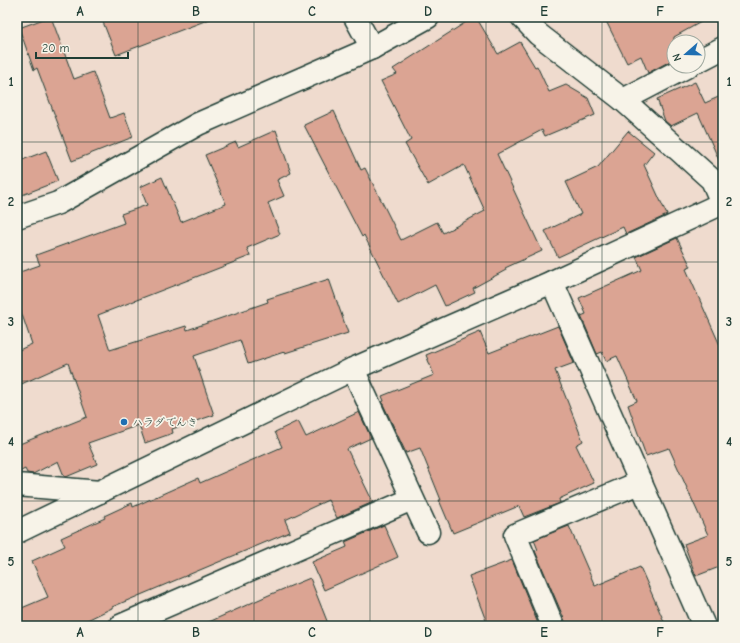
<svg xmlns="http://www.w3.org/2000/svg" width="740" height="643" font-family="'Comic Neue','Klee One',sans-serif">
	<style>
		.building { fill: #dba493; stroke: #1f3d34 }
		.lines { fill: none; stroke-linecap: round; stroke-linejoin: round }
		.minor-casing { stroke: #1f3d34; stroke-width: 25 }
		.minor { stroke: #f7f3e8; stroke-width: 22 }
		.grid { fill: none; stroke: #1f3d34; stroke-width: 1; stroke-opacity: 0.55 }
		.poi-dot { fill: #1f6fb2; stroke: #f7f3e8; stroke-width: 1.5 }
		.labels { text-anchor: middle; dominant-baseline: central; stroke-width: 3.5; stroke-linejoin: round; paint-order: stroke }
		.poi-label { font-size: 11px; fill: #1f3d34; stroke: #f7f3e8; text-anchor: start }
		.neatline { fill: none; stroke: #1f3d34; stroke-width: 1.5 }
		.grid-label { font-size: 13px; text-anchor: middle; font-weight: bold; fill: #1f3d34 }
	</style>
	<rect width="100%" height="100%" fill="#efdbce"/>
	<filter id="ink" filterUnits="userSpaceOnUse"><feTurbulence type="fractalNoise" baseFrequency=".025" numOctaves="2"/><feDisplacementMap in="SourceGraphic" scale="8" xChannelSelector="R" yChannelSelector="G"/><feConvolveMatrix kernelMatrix="1 2 1 2 8 2 1 2 1" color-interpolation-filters="sRGB"/></filter>
	<g filter="url(#ink)">
		<g class="building">
			<path d="M49 17H51L74 79 93 72 110 118 124 113 133 137 72 161 37 68 34 70 19 28Z"/>
			<path d="M101 17H209L210 19 116 55Z"/>
			<path d="M474 17H476L498 54 520 42 535 67 537 66 549 92 566 85 588 98 595 115 545 136 542 130 497 154 542 251 505 268 506 270 473 288 475 292 445 306 435 285 398 304 364 235 362 237 304 125 334 111 361 170 365 168 401 240 437 222 443 233 485 211 464 165 428 185 405 144 411 140 381 81 397 74 393 69Z"/>
			<path d="M604 17H710L674 37V59L648 73 641 56 627 63Z"/>
			<path d="M695 82 705 103 723 95V169L698 113 671 126 665 121 657 99Z"/>
			<path d="M276 130 291 173 277 180 284 196 268 203 280 234 247 248 250 256 98 315 110 350 186 326 187 330 268 302 267 299 329 279 348 333 285 353 284 352 248 364 240 340 194 356 214 415 172 429 173 433 145 443 139 425 88 443 97 464 66 477 64 476 58 461 33 474 27 473 25 469 17 473V445L87 417 68 363 17 386V351L32 344 17 300V273L40 265 36 255 124 223 121 214 147 205 140 187 162 177 181 222 226 204 205 155 236 142 238 147Z"/>
			<path d="M628 131 654 152 644 165 667 215 626 234 623 227 558 257 545 231 581 214 566 182 598 167Z"/>
			<path d="M46 151 58 181 17 197V162Z"/>
			<path d="M677 238 691 267 686 269 723 352V568L722 566 696 576 684 544 708 535 669 448 646 456 628 405 637 401 617 356 606 361 602 352 597 354 581 316 586 314 579 298 642 270 636 257Z"/>
			<path d="M558 326 574 363 555 370 583 441 576 445 594 483 559 499 560 503 524 517 519 506 453 533 439 500H441L420 448 406 453 382 402 384 401 382 396 434 375 426 355 480 332 489 353Z"/>
			<path d="M359 412 371 438 347 449 373 502 337 518 328 500 285 520 290 532 112 607V608L75 626H17V610L48 597 32 561 65 546 61 538 105 518 104 516 132 503 133 507 198 478 200 483 282 447 275 432 298 421 306 437Z"/>
			<path d="M384 525 398 557 324 590 312 562 347 547 345 542Z"/>
			<path d="M569 526 595 586 640 567 666 626H565V621L535 551 538 550 534 540Z"/>
			<path d="M512 560 539 626H488L469 576Z"/>
			<path d="M310 578 329 626H200L269 595Z"/>
		</g>
		<g class="lines">
			<defs>
				<g id="minor">
					<path d="M355 17 372 48"/>
					<path d="M522 17 538 34 623 100 712 180 723 205"/>
					<path d="M698 61 723 48"/>
					<path d="M623 100 688 66"/>
					<path d="M17 217 58 203 198 124 372 48 428 17"/>
					<path d="M552 282 704 626"/>
					<path d="M353 369 428 532"/>
					<path d="M17 485 100 492"/>
					<path d="M17 532 353 369 552 282 723 203"/>
					<path d="M120 626 412 499"/>
					<path d="M553 626 515 535 641 482"/>
				</g>
			</defs>
			<use href="#minor" class="minor-casing"/>
			<use href="#minor" class="minor"/>
		</g>
	</g>
	<path class="grid" d="M138 17V626M254 17V626M370 17V626M486 17V626M602 17V626M17 142H723M17 262H723M17 381H723M17 501H723"/>
	<circle class="poi-dot" cx="124" cy="422" r="4"/>
	<g class="labels">
		<g class="poi-label">
			<text x="132" y="422">ハラダでんき</text>
		</g>
	</g>
	<rect width="740" height="643" fill="none" stroke="#f7f3e8" stroke-width="44"/>
	<g transform="translate(686 54) rotate(250)"><circle r="19" fill="#f7f3e8" stroke="#a1aaa0"/>
	<path d="M0-3L7 15L0 10L-7 15Z" fill="#1f6fb2"/>
	<text y="-6" font-size="11" font-weight="bold" text-anchor="middle" fill="#1f3d34">N</text>
	</g>
	<path d="M36 52v6h92v-6" fill="none" stroke="#1f3d34" stroke-width="2"/>
	<text x="42" y="52" font-size="12" fill="#1f3d34" stroke="#f7f3e8" stroke-width="3" paint-order="stroke">20 m</text>
	<rect x="22" y="22" width="696" height="599" class="neatline"/>
	<g class="grid-label">
		<text x="80" y="16">A</text>
		<text x="196" y="16">B</text>
		<text x="312" y="16">C</text>
		<text x="428" y="16">D</text>
		<text x="544" y="16">E</text>
		<text x="660" y="16">F</text>
		<text x="11" y="86">1</text>
		<text x="729" y="86">1</text>
		<text x="11" y="206">2</text>
		<text x="729" y="206">2</text>
		<text x="11" y="326">3</text>
		<text x="729" y="326">3</text>
		<text x="11" y="446">4</text>
		<text x="729" y="446">4</text>
		<text x="11" y="566">5</text>
		<text x="729" y="566">5</text>
		<text x="80" y="637">A</text>
		<text x="196" y="637">B</text>
		<text x="312" y="637">C</text>
		<text x="428" y="637">D</text>
		<text x="544" y="637">E</text>
		<text x="660" y="637">F</text>
	</g>
</svg>
